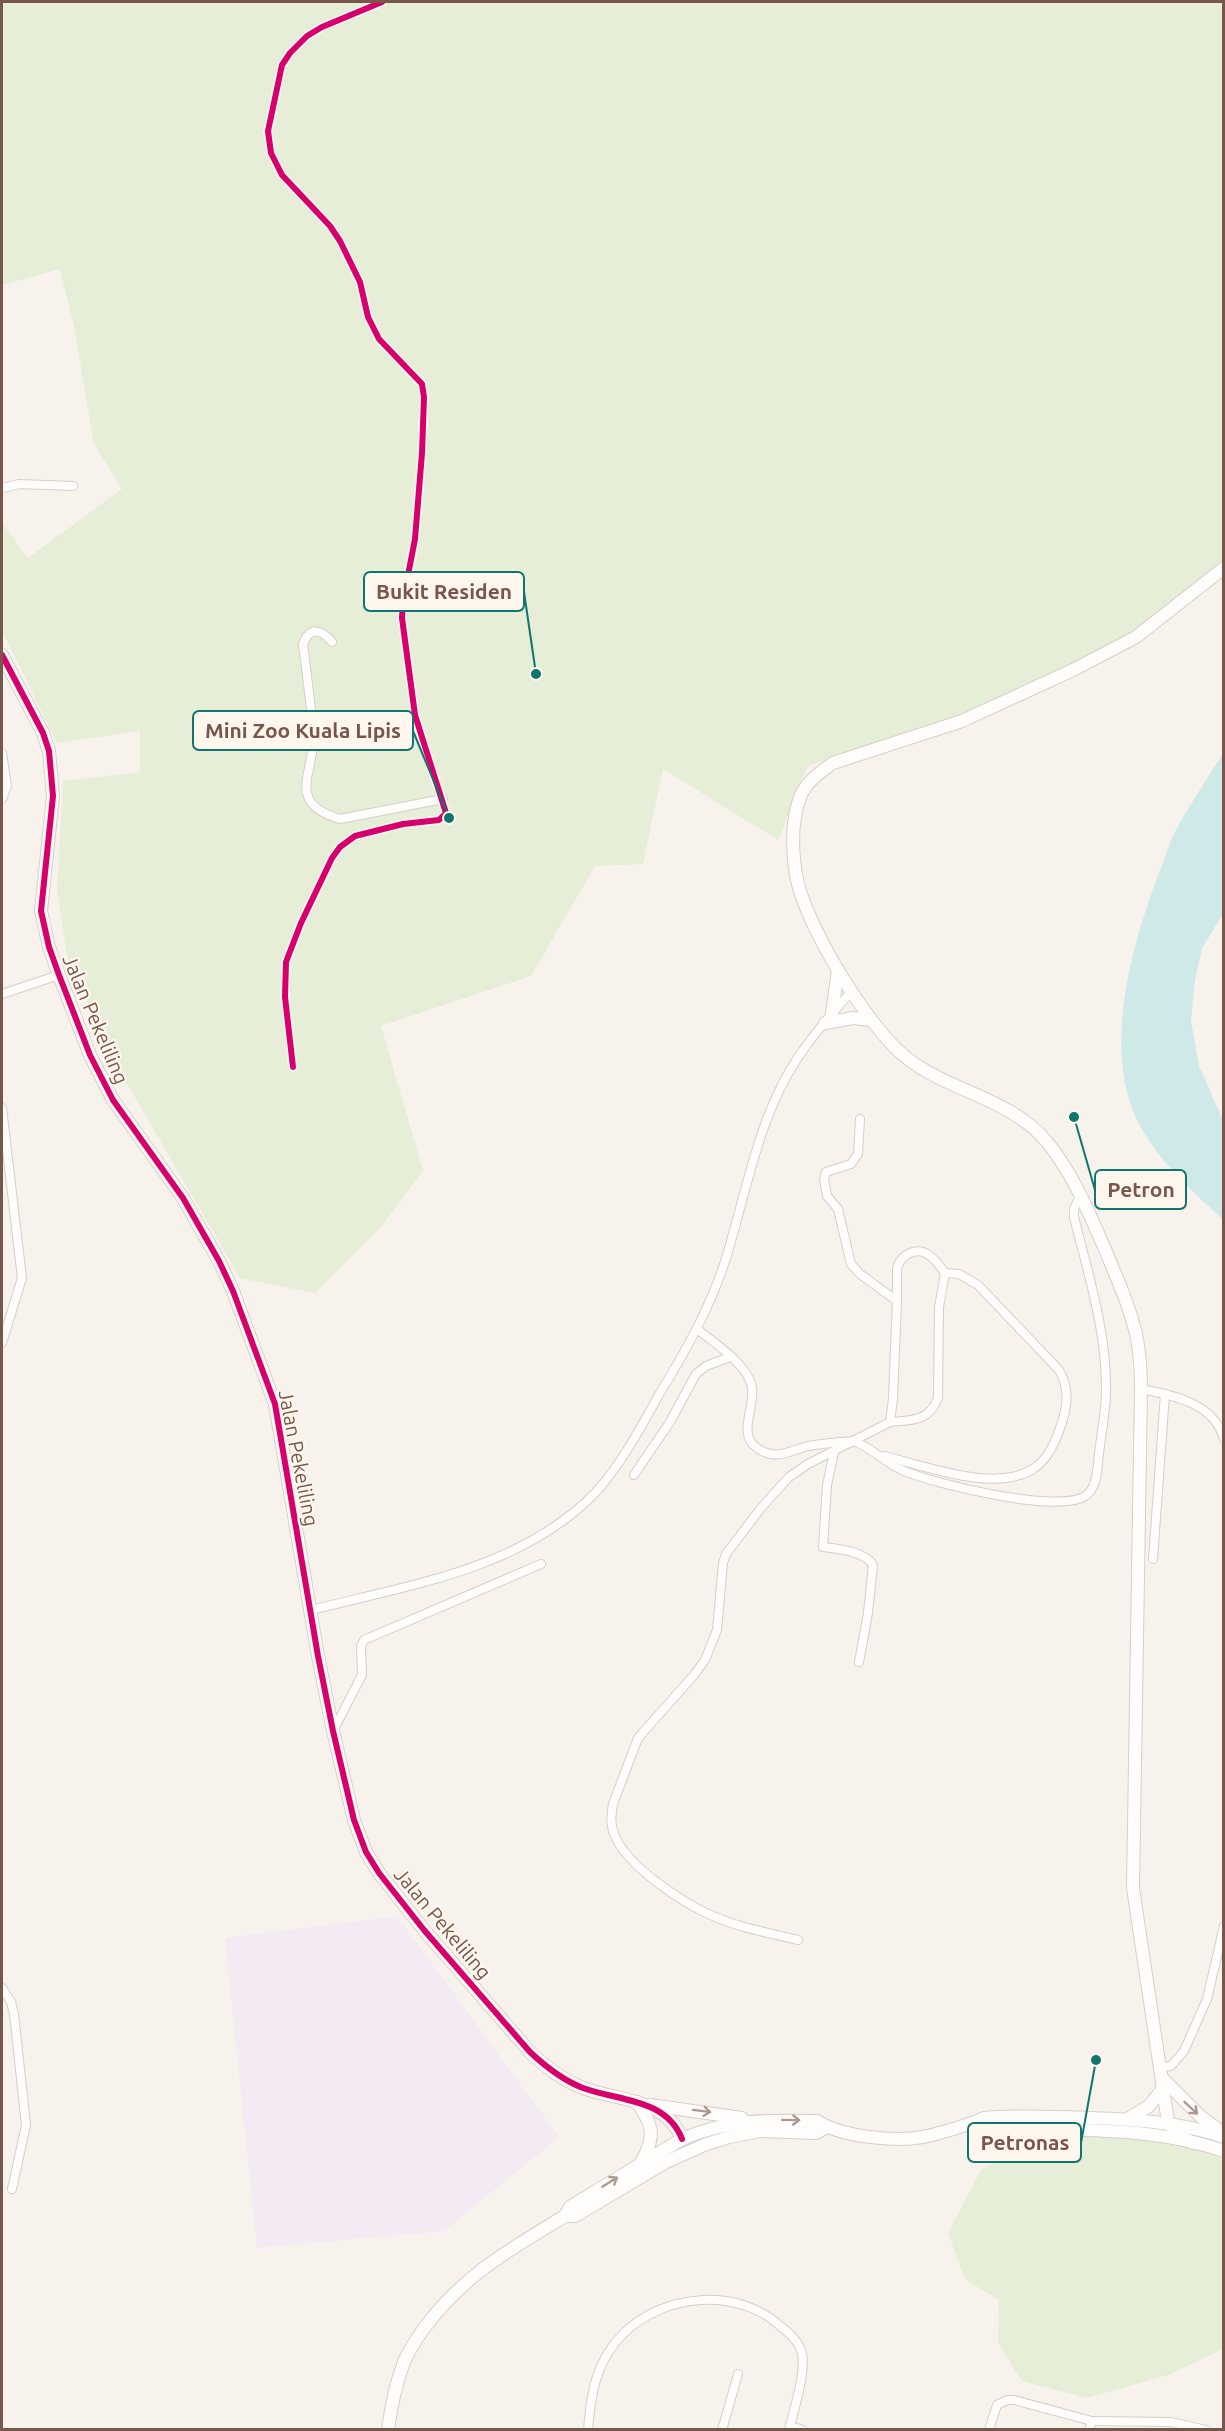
<svg xmlns="http://www.w3.org/2000/svg" width="1225" height="2431" font-family="Ubuntu,sans-serif">
	<style>
		.education { fill: #f3eaf3 }
		.green { fill: #e6eed7 }
		.water { fill: #cee9e8 }
		.lines { fill: none; stroke-linecap: round; stroke-linejoin: round }
		.street-casing { stroke: #d6cec9; stroke-width: 10 }
		.secondary-casing { stroke: #d7cec8; stroke-width: 14 }
		.street { stroke: #fefdfc; stroke-width: 8 }
		.secondary { stroke: #fefdfc; stroke-width: 12 }
		.cycleway-casing { stroke: #fff6ee; stroke-width: 10 }
		.cycleway { stroke: #d6006c; stroke-width: 6 }
		.oneway { stroke: #ad9992 }
		.labels { text-anchor: middle; dominant-baseline: central; stroke-width: 4.5; stroke-linejoin: round; paint-order: stroke }
		.street-label { font-size: 20px; fill: #77564c; stroke: #fff6ee }
		.leader { fill: none; stroke: #0f766e; stroke-width: 2 }
		.callout-dot { fill: #0f766e; stroke: #fff6ee; stroke-width: 2 }
		.callout { fill: #fff6ee; stroke: #0f766e; stroke-width: 2 }
		.callout-label { font-size: 21px; text-anchor: middle; font-weight: bold; fill: #77564c }
	</style>
	<rect width="100%" height="100%" fill="#f7f2ec"/>
	<path class="education" d="M397 1916 559 2137 444 2231 257 2248 225 1938Z"/>
	<g class="green">
		<path d="M2 2H1223V564L1151 624 962 717 808 766 778 840 663 769 643 864 595 866 531 976 381 1026 423 1171 381 1227 315 1293 240 1278 126 1082 68 961 57 892 63 781 140 772V731L57 743 2 631V523L28 558 122 489 94 444 74 326 60 269 2 285Z"/>
		<path d="M1048 2134 1131 2137 1172 2142 1223 2157V2349L1168 2375 1087 2398 1022 2381 998 2343 999 2300 965 2279 948 2233 981 2170Z"/>
	</g>
	<path class="water" d="M1223 753V914L1202 948 1195 980 1191 1021 1199 1066 1223 1120V1219C1187 1187 1143 1147 1129 1099 1108 1029 1134 939 1159 873 1165 859 1169 843 1176 830 1190 804 1208 778 1223 753Z"/>
	<g class="lines">
		<defs>
			<g id="street">
				<path d="M2 488 19 484 73 486"/>
				<path d="M332 642C321 629 310 626 303 644L314 733C314 774 285 803 340 819L443 799"/>
				<path d="M2 753 7 786 2 799"/>
				<path d="M2 994 59 975"/>
				<path d="M293 1067 285 997 286 962 301 923 332 858 340 847 355 836 403 824 439 820 446 813 415 715 402 618 403 601 415 539 422 453 424 397 422 384 379 339 368 317 360 282 340 241 330 226 282 175 271 153 268 131 282 65 290 53 307 36 322 27 382 2"/>
				<path d="M2 1108 22 1278 2 1343"/>
				<path d="M897 1301V1268C899 1262 901 1259 905 1256 923 1243 935 1259 945 1273"/>
				<path d="M698 1330C715 1343 749 1366 752 1388 755 1408 737 1434 757 1448 775 1461 790 1451 808 1446 819 1444 829 1443 840 1442 846 1442 852 1440 858 1443 874 1450 887 1464 904 1471 935 1484 1058 1514 1085 1496 1098 1488 1097 1468 1099 1454 1101 1433 1106 1412 1106 1391 1107 1333 1088 1273 1074 1217V1209L1080 1196"/>
				<path d="M1141 1389C1173 1395 1214 1403 1224 1439"/>
				<path d="M834 1452 827 1485 823 1547C838 1549 864 1551 873 1565L868 1613 859 1662"/>
				<path d="M884 1456C925 1466 995 1493 1033 1469 1046 1461 1054 1445 1059 1431 1067 1410 1071 1390 1059 1370L978 1285 959 1274 945 1273 939 1307 938 1398C929 1422 911 1420 890 1422"/>
				<path d="M634 1475 670 1422 696 1374 706 1366 730 1357"/>
				<path d="M1153 1559 1165 1394"/>
				<path d="M311 1610C409 1585 522 1569 596 1492 622 1463 641 1427 660 1393 687 1349 712 1304 727 1255 747 1189 759 1116 797 1059 813 1035 832 1013 851 992"/>
				<path d="M333 1731 362 1675 361 1646 364 1640 541 1564"/>
				<path d="M798 1940C770 1933 740 1928 713 1916 684 1904 627 1866 615 1836 610 1825 611 1816 613 1804L638 1738 694 1675 705 1660 717 1630 723 1563 726 1554 761 1508 789 1477 808 1464 890 1422 893 1398 897 1301 860 1274 851 1264 838 1209 827 1196 824 1179 826 1172 851 1164 858 1154 860 1119"/>
				<path d="M2 1988 11 2002 14 2014 26 2125 12 2189"/>
				<path d="M1161 2067 1171 2066 1184 2051 1207 1999 1224 1926"/>
				<path d="M1092 2421 1171 2422 1206 2430"/>
				<path d="M790 2426 803 2430"/>
				<path d="M588 2430C591 2393 596 2360 624 2333 664 2294 736 2287 779 2325 788 2332 799 2341 802 2353 806 2373 794 2409 789 2430"/>
				<path d="M722 2430 738 2374"/>
				<path d="M989 2430 997 2405 1007 2400H1014L1092 2421 1089 2430"/>
			</g>
			<g id="secondary">
				<path d="M2 655 43 733 49 751 53 796 41 911 49 947 59 975 90 1055 113 1100 183 1198 219 1261 233 1291 275 1404 318 1656 333 1731 354 1820 366 1852 379 1873 424 1930 530 2052C546 2067 562 2080 583 2088 618 2101 666 2098 682 2139"/>
				<path d="M832 1013 838 970"/>
				<path d="M825 1023 853 1018 871 1020"/>
				<path d="M1163 2079 1201 2117 1222 2132"/>
				<path d="M637 2102C653 2125 656 2136 642 2161"/>
				<path d="M650 2105 742 2118"/>
				<path d="M1129 2118 1149 2106 1164 2087"/>
				<path d="M975 2123 981 2128C1060 2130 1148 2125 1224 2151"/>
				<path d="M1193 2143 1177 2134 1168 2122 1133 1888 1141 1389C1141 1372 1140 1355 1137 1339 1131 1309 1118 1281 1107 1254 1090 1215 1074 1175 1047 1142 1012 1099 951 1092 908 1059 869 1030 804 923 796 875 792 849 791 819 801 795 808 780 821 772 833 763L962 721 1073 670 1136 637 1224 568"/>
				<path d="M565 2216 570 2207 682 2139C728 2119 768 2120 817 2121 842 2137 894 2142 923 2137 939 2134 956 2128 972 2123 976 2122 980 2119 984 2118 1007 2115 1038 2117 1062 2117 1117 2119 1171 2119 1224 2137"/>
				<path d="M388 2430C391 2407 396 2383 404 2362 409 2350 417 2338 425 2327 465 2274 509 2250 565 2216H575L666 2162 704 2145 729 2137 760 2131 816 2133 827 2127"/>
			</g>
		</defs>
		<use href="#street" class="street-casing"/>
		<use href="#secondary" class="secondary-casing"/>
		<use href="#street" class="street"/>
		<use href="#secondary" class="secondary"/>
		<defs>
			<g id="cycleway">
				<path d="M2 655 43 733 49 751 53 796 41 911 49 947 59 975 90 1055 113 1100 183 1198 219 1261 233 1291 275 1404 318 1656 333 1731 354 1820 366 1852 379 1873 424 1930 530 2052C546 2067 562 2080 583 2088 618 2101 666 2098 682 2139"/>
				<path d="M293 1067 285 997 286 962 301 923 332 858 340 847 355 836 403 824 439 820 446 813 415 715 402 618 403 601 415 539 422 453 424 397 422 384 379 339 368 317 360 282 340 241 330 226 282 175 271 153 268 131 282 65 290 53 307 36 322 27 382 2"/>
			</g>
		</defs>
		<use href="#cycleway" class="cycleway-casing"/>
		<use href="#cycleway" class="cycleway"/>
	</g>
	<defs><path id="oneway-shaft" d="M-6 0H5M1.5-3L5.5 0L1.5 3" fill="none" stroke-width="1.6" stroke-linecap="round" stroke-linejoin="round" transform="scale(1.5)"/></defs>
	<g class="oneway">
		<use href="#oneway-shaft" transform="translate(1191 2108) rotate(43)"/>
		<use href="#oneway-shaft" transform="translate(702 2111) rotate(7)"/>
		<use href="#oneway-shaft" transform="translate(791 2120) rotate(1)"/>
		<use href="#oneway-shaft" transform="translate(610 2182) rotate(-32)"/>
	</g>
	<g class="labels">
		<g class="street-label">
			<text transform="translate(96 1019) rotate(67)">Jalan Pekeliling</text>
			<text transform="translate(299 1458) rotate(79)">Jalan Pekeliling</text>
			<text transform="translate(443 1923) rotate(50)">Jalan Pekeliling</text>
		</g>
	</g>
	<path class="leader" d="M536 674L524 592M449 818L413 731M1074 1117L1095 1190M1096 2060L1081 2143"/>
	<g class="callout-dot">
		<circle cx="536" cy="674" r="6"/>
		<circle cx="449" cy="818" r="6"/>
		<circle cx="1074" cy="1117" r="6"/>
		<circle cx="1096" cy="2060" r="6"/>
	</g>
	<g class="callout">
		<rect x="364" y="572" width="160" height="39" rx="6"/>
		<rect x="193" y="711" width="220" height="39" rx="6"/>
		<rect x="1095" y="1170" width="91" height="39" rx="6"/>
		<rect x="968" y="2123" width="113" height="39" rx="6"/>
	</g>
	<g class="callout-label">
		<text x="444" y="599">Bukit Residen</text>
		<text x="303" y="738">Mini Zoo Kuala Lipis</text>
		<text x="1141" y="1197">Petron</text>
		<text x="1025" y="2150">Petronas</text>
	</g>
	<rect width="1225" height="2431" fill="none" stroke="#77564c" stroke-width="6"/>
</svg>
